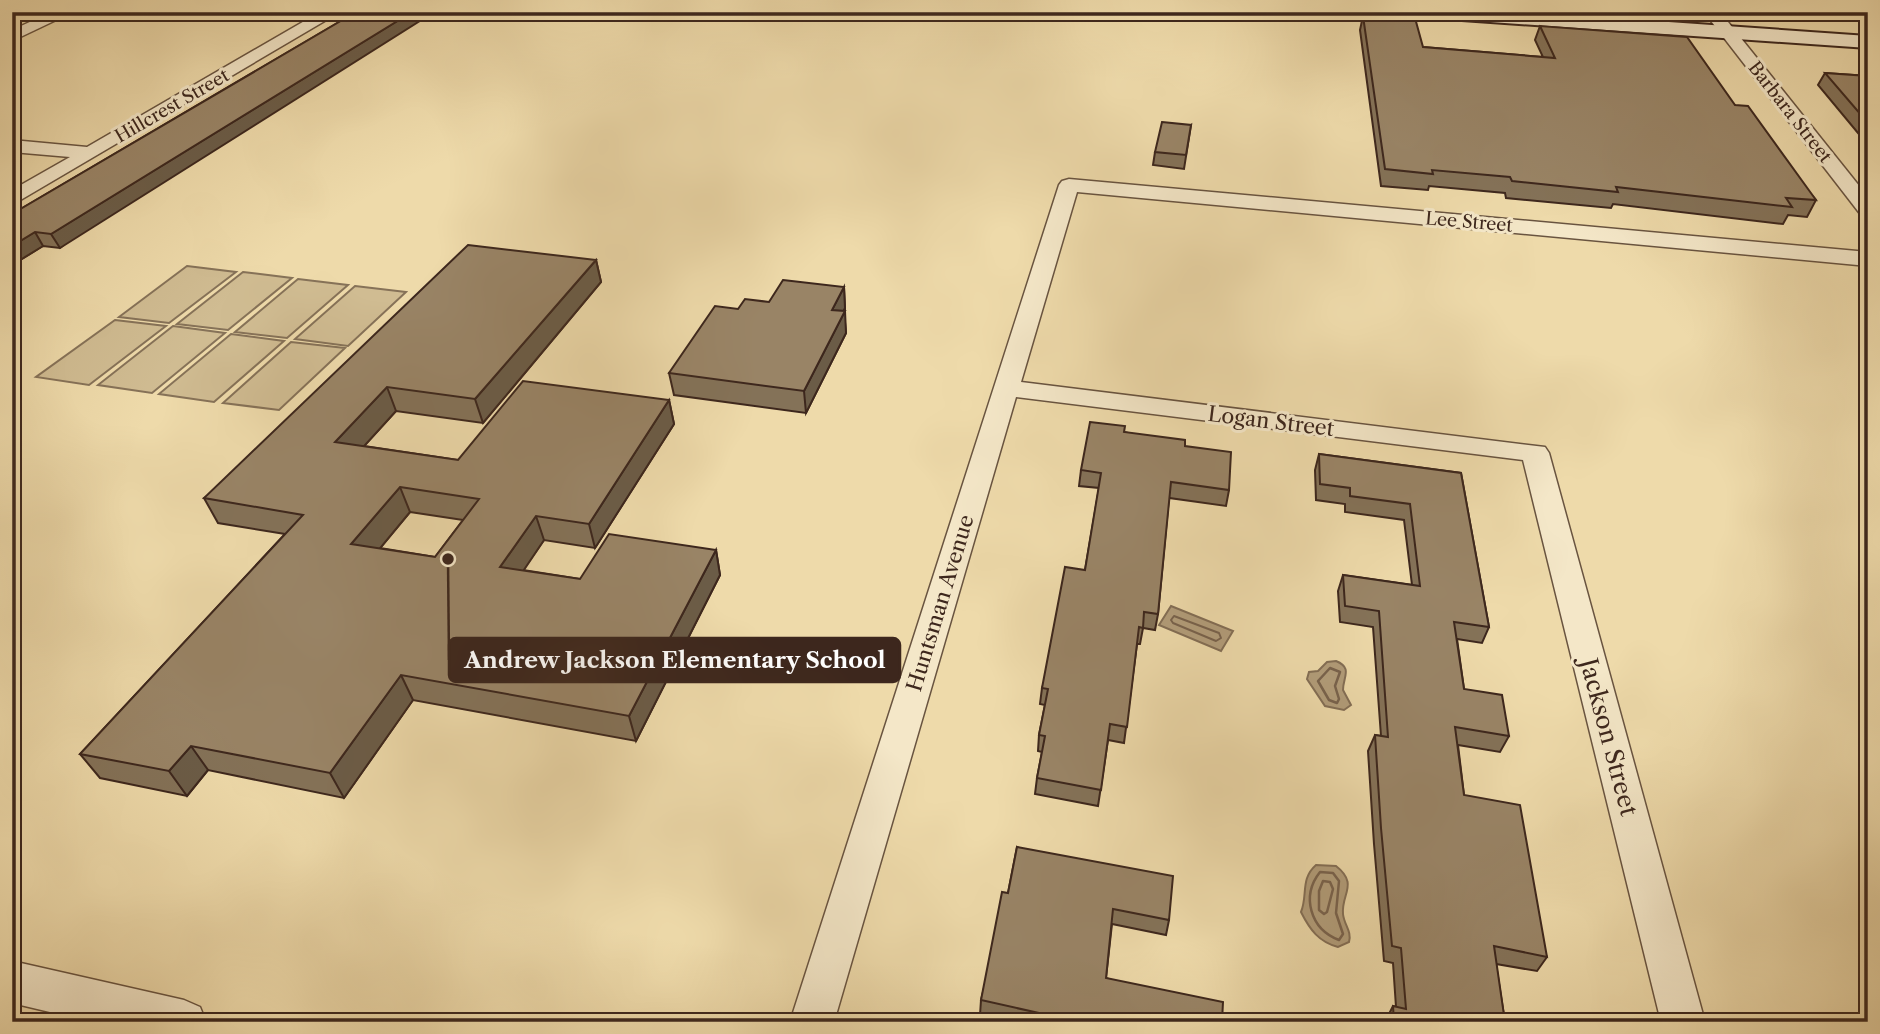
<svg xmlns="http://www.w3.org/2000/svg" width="1880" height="1034" font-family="'Libre Caslon Text',serif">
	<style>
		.green { fill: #d0bc92; stroke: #867258; stroke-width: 2 }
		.water { fill: #b29d7a; stroke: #836e55; stroke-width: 2 }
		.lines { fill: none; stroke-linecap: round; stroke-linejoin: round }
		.shore-far1 { stroke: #78624c; stroke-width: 2 }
		.shore { stroke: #78624c; stroke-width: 2.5 }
		.minor-casing { stroke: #695440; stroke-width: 3 }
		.secondary-casing { stroke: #3d271d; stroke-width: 4 }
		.minor { fill: #f4e7c8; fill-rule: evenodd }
		.secondary { fill: #f4e7c8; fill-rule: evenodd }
		.wall { fill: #847258; stroke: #3d271d; stroke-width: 2; fill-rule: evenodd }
		.shaded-wall { fill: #6b5c47; stroke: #3d271d; stroke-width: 2 }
		.building { fill: #998466; stroke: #3d271d; stroke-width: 2; fill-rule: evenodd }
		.labels { text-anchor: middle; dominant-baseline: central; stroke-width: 6; stroke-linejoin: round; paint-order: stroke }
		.far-street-label { font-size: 18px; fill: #3d271d; stroke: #f4e7c8 }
		.street-label { font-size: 21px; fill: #3d271d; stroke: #f4e7c8 }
		.near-street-label { font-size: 24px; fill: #3d271d; stroke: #f4e7c8 }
		.leader { fill: none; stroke: #3d271d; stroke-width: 2.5 }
		.callout-dot { fill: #3d271d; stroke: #f4e7c8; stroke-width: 2.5 }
		.callout { fill: #3d271d; stroke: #3d271d; stroke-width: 2.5 }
		.callout-label { font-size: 23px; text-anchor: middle; font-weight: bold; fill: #fff }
	</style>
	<rect width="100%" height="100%" fill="#eedaaa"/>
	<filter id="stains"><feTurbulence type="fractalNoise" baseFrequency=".00286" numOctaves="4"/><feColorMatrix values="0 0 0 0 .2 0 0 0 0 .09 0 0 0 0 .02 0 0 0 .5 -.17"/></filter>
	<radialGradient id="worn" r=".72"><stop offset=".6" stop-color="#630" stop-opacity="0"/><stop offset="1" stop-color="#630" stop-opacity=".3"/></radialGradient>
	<g class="green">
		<path d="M187 266 236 272 169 323 119 317Z"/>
		<path d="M243 272 292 278 228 330 177 324Z"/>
		<path d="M298 279 348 285 287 338 235 332Z"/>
		<path d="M355 286 406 292 348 346 295 339Z"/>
		<path d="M115 320 166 326 89 385 36 377Z"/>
		<path d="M173 326 225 333 152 393 98 385Z"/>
		<path d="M231 334 284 341 214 402 159 394Z"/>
		<path d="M291 342 345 348 279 410 223 403Z"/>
	</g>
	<g class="water">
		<path d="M1171 606 1233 631 1221 651 1159 625Z"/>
		<path d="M1336 661C1353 668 1343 677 1343 690L1351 705 1344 710 1325 706 1307 679 1309 672 1318 671 1327 662Z"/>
		<path d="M1316 865 1336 866C1359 884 1341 894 1343 914 1344 925 1352 931 1349 942L1338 947C1319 942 1310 930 1301 912 1308 895 1300 879 1316 865Z"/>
	</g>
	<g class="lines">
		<path class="shore-far1" d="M1174 616 1219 633 1221 638 1216 641 1173 623 1171 620Z"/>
		<g class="shore">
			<path d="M1330 668 1340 672 1335 686 1339 699 1337 703 1329 700 1318 681Z"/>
			<path d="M1320 872 1333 873 1339 881 1336 913 1343 934 1339 940C1310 929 1301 896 1320 872Z"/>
			<path d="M1323 881 1330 882 1333 889 1327 912 1324 914 1319 910V891Z"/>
		</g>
		<defs>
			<g id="minor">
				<path d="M52 12H73L12 41V30Z"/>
				<path d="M320 12H340L12 205V190L70 157 12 152V140L87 147Z"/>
				<path d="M1704 12H1720L1868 197V217L1861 215Z"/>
				<path d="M1069 179 1868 252V266L1077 192 1021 382 1545 447 1549 453 1705 1022H1661L1523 460 1016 397 834 1022H790L1059 185 1062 181Z"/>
				<path d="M12 961 184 1000 200 1007 206 1022H92L12 1003Z"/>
			</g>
			<path id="secondary" d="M1423 12H1525L1868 36V48L1433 18Z"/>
		</defs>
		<use href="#minor" class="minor-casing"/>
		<use href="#secondary" class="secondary-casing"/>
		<use href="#minor" class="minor"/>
		<use href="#secondary" class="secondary"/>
	</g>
	<g class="wall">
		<path d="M356 12 60 248 43 246 12 265V214Z"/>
		<path d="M515 12H606L598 18Z"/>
		<path d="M1363 16 1423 47 1543 57 1535 40 1540 26 1735 105 1816 200 1807 217 1788 215 1783 224 1613 204 1611 208 1506 198 1505 193 1429 186 1428 190 1381 186 1360 30Z"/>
		<path d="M1825 73 1868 76V140L1863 139 1818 85Z"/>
		<path d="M1191 125 1184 169 1153 165 1155 152Z"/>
		<path d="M596 260 601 282 483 423 396 411 364 446 458 460 669 400 674 424 595 548 544 540 523 570 580 579 716 550 720 575 636 741 413 700 344 798 208 770 187 796 100 778 80 754 285 534 218 523 204 498ZM410 512 463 520 435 557 380 548Z"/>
		<path d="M844 287 845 308 844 311 846 333 806 413 674 395 669 373 769 302Z"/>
		<path d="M1124 432 1185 446 1229 490 1226 506 1169 498 1158 614 1155 630 1143 628 1140 644H1137L1124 743 1108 740 1098 806 1035 794 1037 778 1042 752 1038 751 1039 735 1045 705 1040 704 1042 688 1085 570 1099 488 1079 486 1081 470Z"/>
		<path d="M1319 454 1461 473 1489 627 1482 643 1457 639 1464 689 1509 736 1500 752 1458 745 1464 795 1547 957 1537 971 1496 964 1505 1022H1385L1393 1006 1396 1007 1393 963 1384 961 1374 844 1368 751 1375 735 1381 736 1373 627 1340 622 1338 591 1343 575 1412 585 1404 520 1345 512V504L1316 500 1315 470Z"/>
		<path d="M1017 847 1169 920 1166 935 1112 924 1106 978 1222 1022H1011L980 1015 981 1000 1008 893Z"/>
	</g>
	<g class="shaded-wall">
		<path d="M412 12H434L60 248 51 234Z"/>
		<path d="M597 12H606L598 18Z"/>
		<path d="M35 232 43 246 12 265V246Z"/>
		<path d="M596 260 601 282 483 423 475 399Z"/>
		<path d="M844 287 845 308 834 331 832 310Z"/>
		<path d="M845 311 846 333 806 413 804 391Z"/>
		<path d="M387 387 396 411 346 466 335 442Z"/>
		<path d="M669 400 674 424 595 548 589 524Z"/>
		<path d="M400 487 410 512 363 569 351 544Z"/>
		<path d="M536 516 544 540 509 592 500 567Z"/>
		<path d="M716 550 720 575 636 741 629 716Z"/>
		<path d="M401 675 413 700 344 798 330 773Z"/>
		<path d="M191 746 208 770 187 796 169 771Z"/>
	</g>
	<g class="building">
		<path d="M356 12H412L51 234 35 232 12 246V214Z"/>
		<path d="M1363 16 1415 18 1423 47 1555 58 1540 26 1687 37 1735 105 1748 106 1816 200 1786 198 1792 207 1616 187 1618 192 1512 181 1510 177 1432 170 1433 174 1385 169Z"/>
		<path d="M1825 73 1868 76V123Z"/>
		<path d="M1162 122 1191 125 1186 155 1155 152Z"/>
		<path d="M468 245 596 260 475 399 387 387 335 442 458 460 523 381 669 400 589 524 536 516 500 567 580 579 609 534 716 550 629 716 401 675 330 773 191 746 169 771 80 754 303 515 204 498ZM400 487 479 499 435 557 351 544Z"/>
		<path d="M783 280 844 287 832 310 845 311 804 391 669 373 715 306 738 309 745 299 769 302Z"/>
		<path d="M1090 422 1125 426 1124 432 1185 440V446L1231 452 1229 490 1171 482 1158 614 1144 612 1143 628 1139 627 1127 727 1110 724 1101 790 1037 778 1045 736 1039 735 1048 689 1042 688 1065 567 1085 570 1101 473 1081 470Z"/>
		<path d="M1319 454 1461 473 1489 627 1454 622 1464 689 1502 695 1509 736 1455 727 1464 795 1520 805 1547 957 1494 946 1505 1022H1394L1393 1006 1406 1009 1401 948 1392 946 1381 828 1375 735 1388 737 1379 611 1345 606 1343 575 1420 586 1410 504 1350 496V488L1320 484Z"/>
		<path d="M1017 847 1173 876 1169 920 1113 909 1106 978 1223 1002 1222 1022H1079L981 1000 1002 892 1008 893Z"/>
	</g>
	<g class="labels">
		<g class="far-street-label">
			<text transform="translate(172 106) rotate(-30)">Hillcrest Street</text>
			<text transform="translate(1790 112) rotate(52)">Barbara Street</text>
			<text transform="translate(1469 222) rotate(5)">Lee Street</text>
		</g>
		<g class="street-label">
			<text transform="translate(1271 421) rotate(7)">Logan Street</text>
			<text transform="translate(940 603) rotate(-73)">Huntsman Avenue</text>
		</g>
		<g class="near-street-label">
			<text transform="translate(1609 737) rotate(75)">Jackson Street</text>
		</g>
	</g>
	<path class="leader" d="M448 559L449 660"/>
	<circle class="callout-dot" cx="448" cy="559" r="7"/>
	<rect class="callout" x="449" y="638" width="451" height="44" rx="7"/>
	<g class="callout-label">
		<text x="675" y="668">Andrew Jackson Elementary School</text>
	</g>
	<rect width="1880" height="1034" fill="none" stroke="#eedaaa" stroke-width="42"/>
	<rect x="14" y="14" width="1852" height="1006" fill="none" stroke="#3d271d" stroke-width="3.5"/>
	<rect x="21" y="21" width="1838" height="992" fill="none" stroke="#3d271d" stroke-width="2"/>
	<rect width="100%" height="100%" filter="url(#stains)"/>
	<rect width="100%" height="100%" fill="url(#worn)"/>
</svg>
